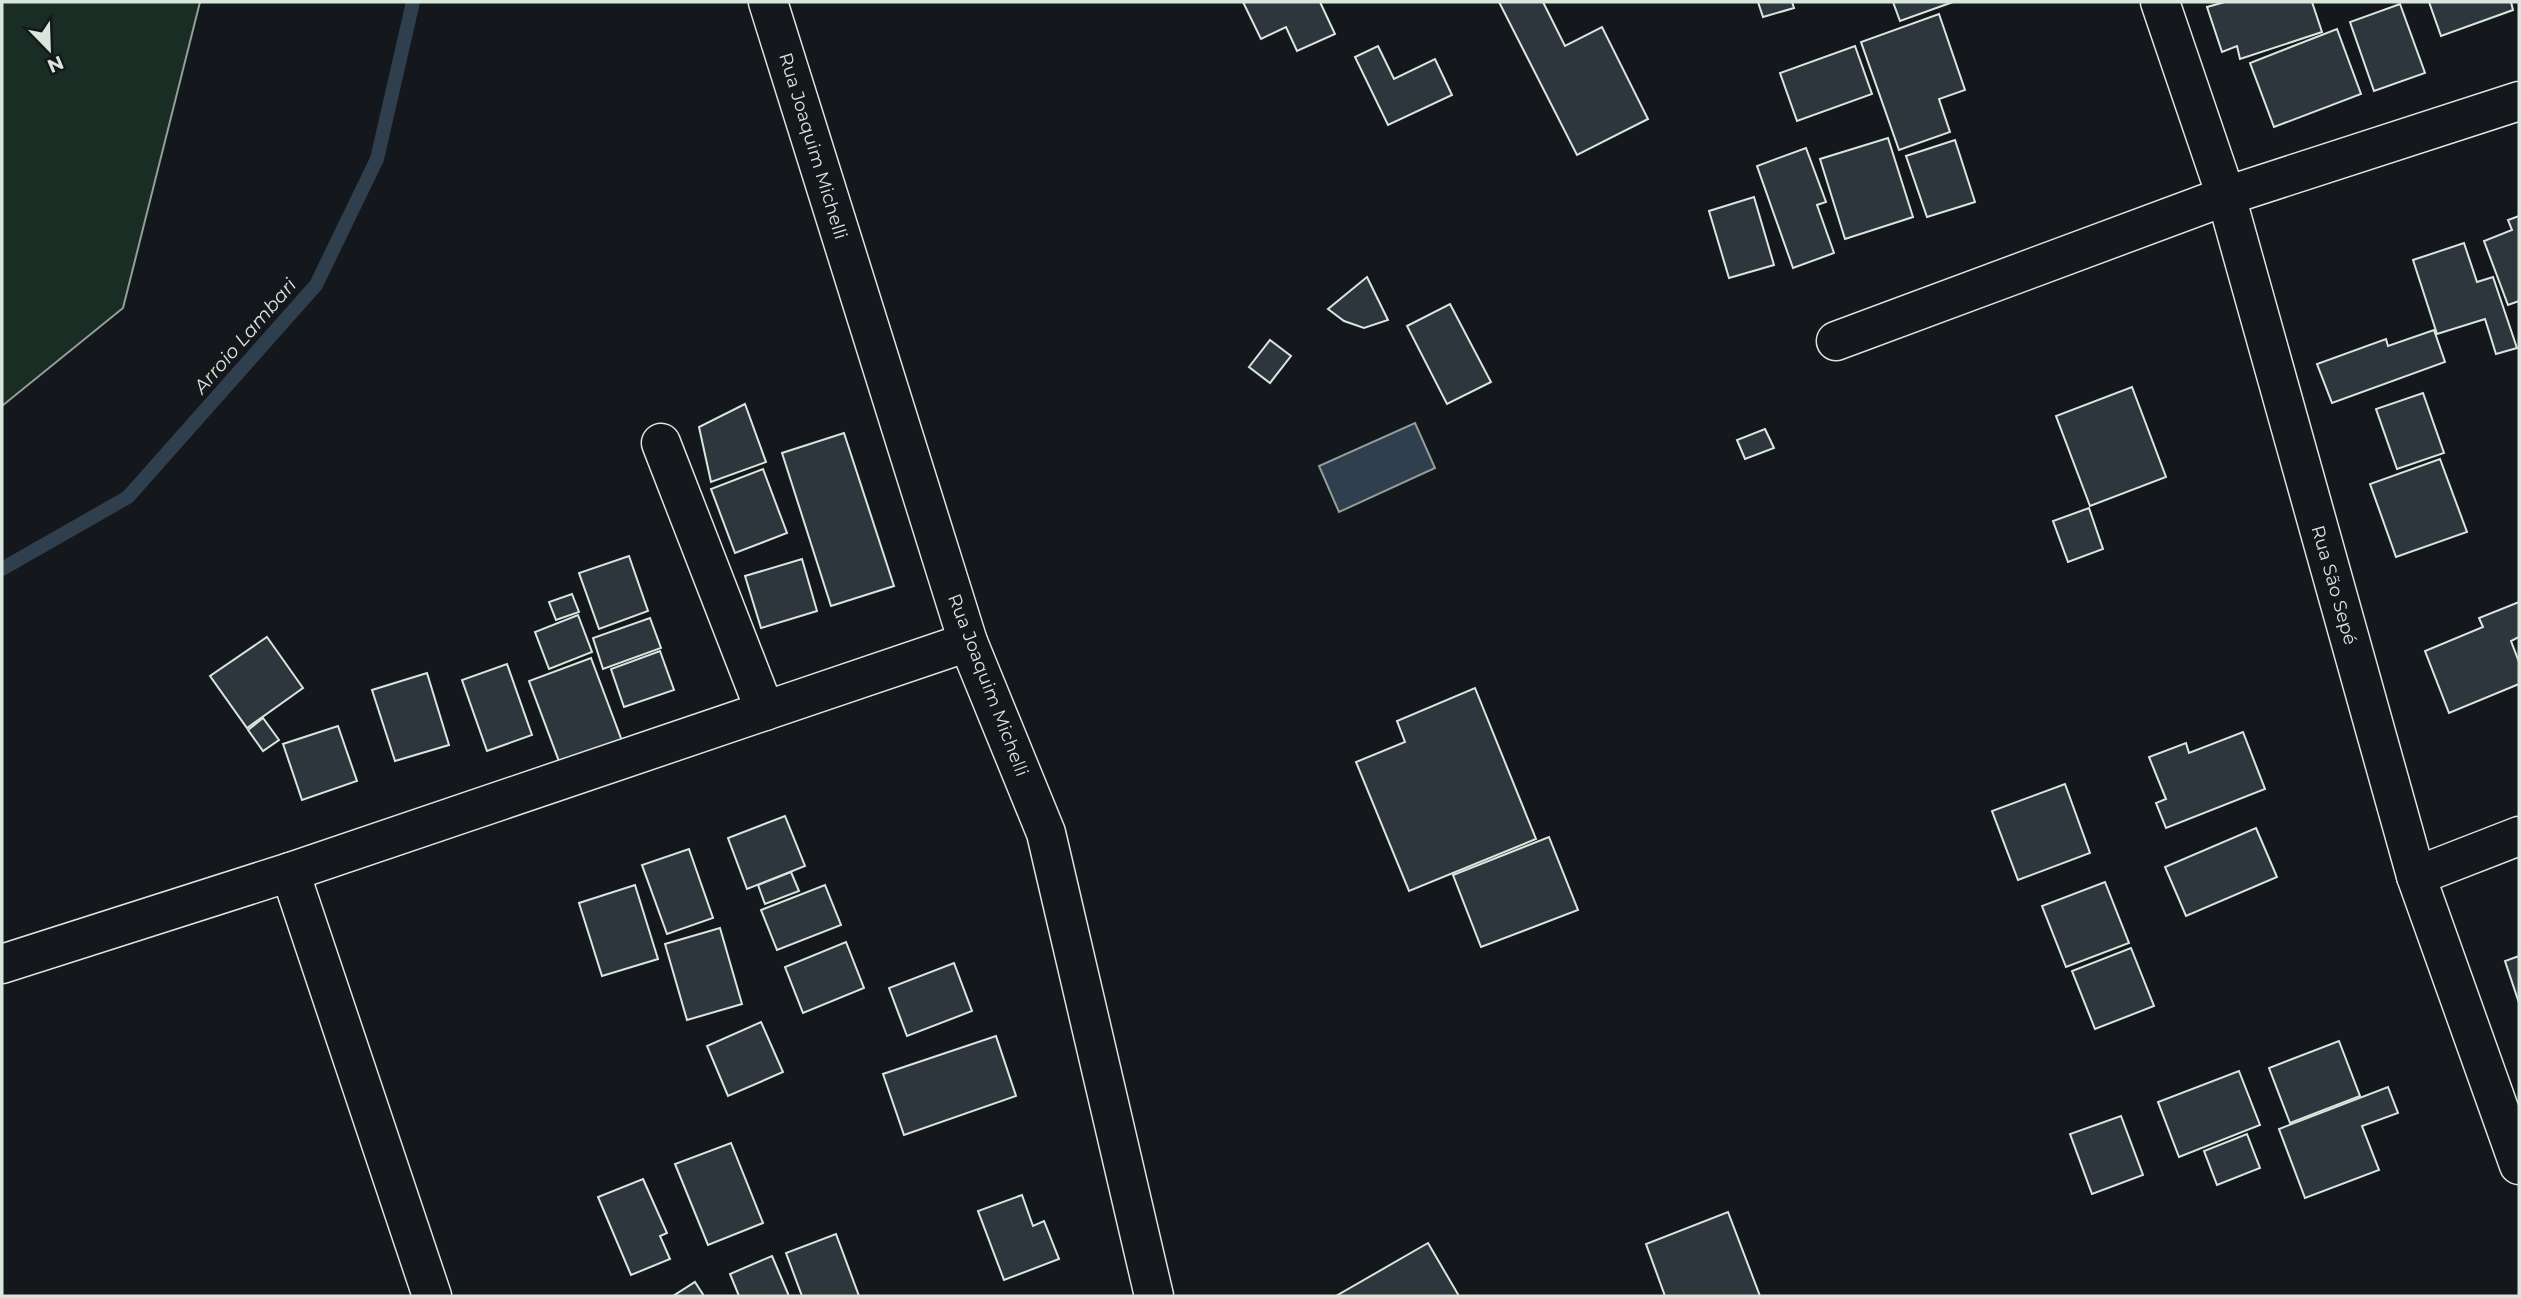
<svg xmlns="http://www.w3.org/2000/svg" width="2521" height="1298" font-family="Montserrat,sans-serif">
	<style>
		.green { fill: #1a2d24; stroke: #939e99; stroke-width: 2 }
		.water { fill: #2f3f4d; stroke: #939e99; stroke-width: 2 }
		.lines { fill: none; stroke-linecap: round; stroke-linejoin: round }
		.stream { stroke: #2f3f4d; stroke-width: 14 }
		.building { fill: #2c363c; stroke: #d8e6dc; stroke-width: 2 }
		.minor-casing { stroke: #d8e6dc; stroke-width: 41 }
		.minor { stroke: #14181c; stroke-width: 38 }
		.labels { text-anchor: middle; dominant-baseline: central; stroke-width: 5; stroke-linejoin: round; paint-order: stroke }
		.street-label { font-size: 18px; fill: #d8e6dc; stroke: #14181c }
		.water-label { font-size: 19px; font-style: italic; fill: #d8e6dc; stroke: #14181c }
	</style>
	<rect width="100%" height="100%" fill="#14181c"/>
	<path class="green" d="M2 2H200L123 308 2 406Z"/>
	<path class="water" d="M1415 423 1435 468 1339 512 1319 466Z"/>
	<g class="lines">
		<path class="stream" d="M2 569 128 497 316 285 377 159 413 2"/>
	</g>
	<g class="building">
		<path d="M1243 2H1320L1335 34 1297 51 1286 27 1261 39Z"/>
		<path d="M1499 2H1543L1565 46 1602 27 1648 119 1577 155Z"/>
		<path d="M1758 2H1792L1794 8 1763 17Z"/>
		<path d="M1893 2H1953L1900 21Z"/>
		<path d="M2225 2H2312L2322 32 2240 59 2237 46 2222 52 2207 7Z"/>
		<path d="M2429 2H2511L2513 10 2441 36Z"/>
		<path d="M2400 4 2425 73 2374 91 2350 22Z"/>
		<path d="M1939 14 1965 90 1939 99 1950 132 1899 150 1861 42Z"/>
		<path d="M2337 29 2361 94 2274 127 2250 63Z"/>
		<path d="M1378 46 1394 79 1435 59 1452 95 1388 125 1355 57Z"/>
		<path d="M1855 46 1872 94 1797 121 1780 73Z"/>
		<path d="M1888 138 1913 217 1845 239 1820 159Z"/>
		<path d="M1955 140 1975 202 1927 217 1906 156Z"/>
		<path d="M1806 148 1826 202 1817 205 1834 253 1793 268 1757 166Z"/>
		<path d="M1754 197 1774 265 1729 278 1709 211Z"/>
		<path d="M2519 216V301L2508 305 2484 241 2512 230 2508 220Z"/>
		<path d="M2464 243 2477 282 2493 277 2517 348 2496 354 2485 319 2437 334 2413 260Z"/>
		<path d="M1367 277 1388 320 1364 328 1344 321 1328 309Z"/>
		<path d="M1450 304 1491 382 1447 404 1407 326Z"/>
		<path d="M2434 330 2445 362 2332 403 2317 364 2386 339 2388 346Z"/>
		<path d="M1270 340 1291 356 1270 383 1249 367Z"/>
		<path d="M2132 387 2166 477 2090 506 2056 416Z"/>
		<path d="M2423 393 2444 453 2397 469 2376 409Z"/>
		<path d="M745 404 766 462 711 482 699 427Z"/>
		<path d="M1765 429 1774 448 1745 459 1737 440Z"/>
		<path d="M844 433 894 586 831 606 782 453Z"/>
		<path d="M2440 459 2467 532 2396 557 2370 484Z"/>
		<path d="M763 469 787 533 735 553 711 489Z"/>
		<path d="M2089 508 2103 549 2068 562 2053 521Z"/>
		<path d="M629 556 648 611 599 629 579 573Z"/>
		<path d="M802 559 817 611 761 628 745 576Z"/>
		<path d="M572 594 579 612 556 620 549 602Z"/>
		<path d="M2519 602V637L2511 641 2519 662V684L2449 713 2425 651 2483 627 2479 618Z"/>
		<path d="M578 615 592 652 549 669 535 632Z"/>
		<path d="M650 618 661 648 603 669 593 638Z"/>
		<path d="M267 637 303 688 247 728 210 676Z"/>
		<path d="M660 651 674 690 624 707 611 669Z"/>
		<path d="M591 658 625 749 563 772 529 681Z"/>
		<path d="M507 664 532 735 487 751 462 680Z"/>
		<path d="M427 673 449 745 395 761 372 690Z"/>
		<path d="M1475 688 1536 839 1409 891 1356 762 1405 742 1397 721Z"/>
		<path d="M263 718 279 740 263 751 248 730Z"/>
		<path d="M338 726 357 781 302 800 283 744Z"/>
		<path d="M2243 732 2265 789 2166 828 2156 803 2166 799 2149 757 2186 743 2189 753Z"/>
		<path d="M2065 784 2090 853 2018 880 1992 811Z"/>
		<path d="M785 816 805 866 747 889 728 838Z"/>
		<path d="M2256 828 2277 877 2186 916 2165 867Z"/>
		<path d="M1549 837 1578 910 1481 947 1453 875Z"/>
		<path d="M689 849 713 918 667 934 642 865Z"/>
		<path d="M791 872 799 891 765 904 758 885Z"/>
		<path d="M2105 882 2129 943 2066 967 2042 906Z"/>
		<path d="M635 885 658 959 602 976 579 903Z"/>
		<path d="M825 885 841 925 777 950 761 910Z"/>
		<path d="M720 928 742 1004 687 1020 665 944Z"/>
		<path d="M846 942 864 988 803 1013 785 967Z"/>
		<path d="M2131 948 2154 1006 2095 1029 2072 971Z"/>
		<path d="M2519 956V1003L2505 961Z"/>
		<path d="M954 963 972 1011 907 1036 889 988Z"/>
		<path d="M761 1022 783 1072 728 1096 707 1046Z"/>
		<path d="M996 1036 1016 1096 904 1135 883 1074Z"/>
		<path d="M2339 1041 2360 1096 2290 1123 2269 1068Z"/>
		<path d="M2239 1071 2260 1125 2179 1157 2158 1102Z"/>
		<path d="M2388 1087 2398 1113 2362 1126 2379 1170 2305 1198 2279 1129Z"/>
		<path d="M2121 1116 2143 1175 2092 1194 2070 1134Z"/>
		<path d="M2247 1134 2260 1168 2217 1185 2204 1151Z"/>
		<path d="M731 1143 763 1223 708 1245 675 1164Z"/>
		<path d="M643 1179 667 1233 660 1236 670 1259 631 1275 598 1197Z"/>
		<path d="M1022 1195 1033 1226 1044 1221 1059 1259 1004 1280 978 1211Z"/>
		<path d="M1728 1212 1760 1296H1665L1646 1244Z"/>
		<path d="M836 1234 859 1296H802L786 1253Z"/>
		<path d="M1428 1243 1459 1296H1336Z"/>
		<path d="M772 1256 789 1296H739L730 1274Z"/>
		<path d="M695 1282 704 1296H673Z"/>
	</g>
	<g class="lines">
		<defs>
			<g id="minor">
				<path d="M768 2 968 642 1046 833 1154 1296"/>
				<path d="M2160 2 2226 196 2416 876 2519 1165"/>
				<path d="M1836 341 2226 196 2519 101"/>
				<path d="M661 443 765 711"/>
				<path d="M290 872 432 1296"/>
				<path d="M2416 876 2519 836"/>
				<path d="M2 964 290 872 968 642"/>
			</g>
		</defs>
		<use href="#minor" class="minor-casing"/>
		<use href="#minor" class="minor"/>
	</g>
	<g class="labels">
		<g class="street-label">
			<text transform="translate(813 146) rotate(73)">Rua Joaquim Michelli</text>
			<text transform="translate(2334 585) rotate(74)">Rua São Sepé</text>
			<text transform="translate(988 685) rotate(69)">Rua Joaquim Michelli</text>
		</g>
		<g class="water-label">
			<text transform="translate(245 336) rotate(-49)">Arroio Lambari</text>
		</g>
	</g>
	<rect width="2521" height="1298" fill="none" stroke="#d8e6dc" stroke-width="7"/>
	<g transform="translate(49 49) rotate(157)" stroke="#14181c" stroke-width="5" paint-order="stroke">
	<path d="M0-5L12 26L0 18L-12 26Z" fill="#d8e6dc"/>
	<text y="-10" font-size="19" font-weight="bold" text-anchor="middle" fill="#d8e6dc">N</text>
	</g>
</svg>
